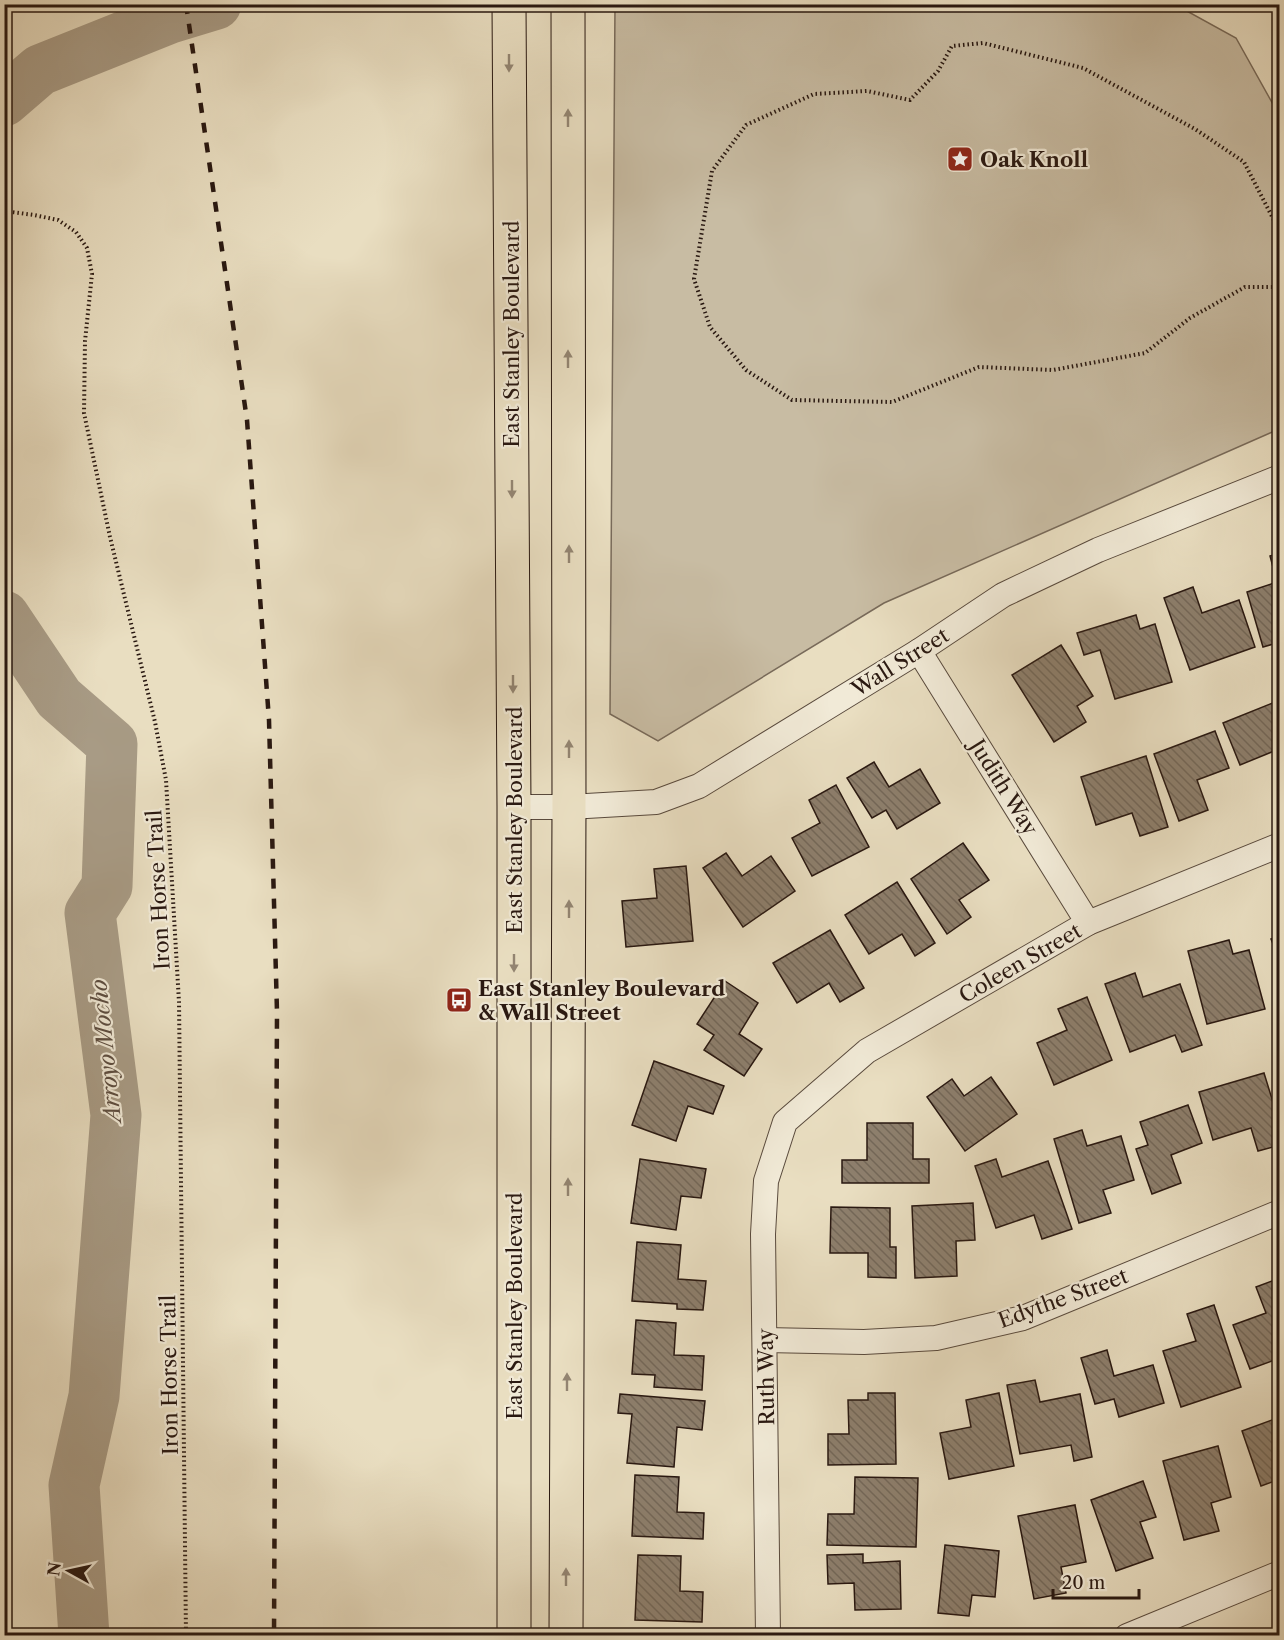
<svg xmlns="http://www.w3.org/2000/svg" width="1284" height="1640" font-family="'Libre Caslon Text',serif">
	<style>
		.grass { fill: #c8bca3; stroke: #786a5a; stroke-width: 1.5 }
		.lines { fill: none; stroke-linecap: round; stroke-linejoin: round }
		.stream { stroke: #756757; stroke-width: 8 }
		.river { stroke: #a89b85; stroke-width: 51 }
		.building { fill: url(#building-back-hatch); stroke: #291811; stroke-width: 1.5 }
		.street-casing { stroke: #594a3d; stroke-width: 26 }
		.primary-casing { stroke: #291811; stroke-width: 35 }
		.path { stroke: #291811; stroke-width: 4; stroke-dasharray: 1.5 3; stroke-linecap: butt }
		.street { stroke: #f1ead7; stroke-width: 24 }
		.primary { stroke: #e9dec1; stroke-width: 33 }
		.rail { stroke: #291811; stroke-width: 4.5; stroke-dasharray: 10 10; stroke-linecap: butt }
		.oneway { fill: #938572 }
		.labels { text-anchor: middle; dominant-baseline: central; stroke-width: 4.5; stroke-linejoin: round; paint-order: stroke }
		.poi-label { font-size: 21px; font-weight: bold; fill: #291811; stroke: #f1ead7; text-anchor: start }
		.street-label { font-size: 21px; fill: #291811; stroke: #f1ead7 }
		.water-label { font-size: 22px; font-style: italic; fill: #5c4c3f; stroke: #f1ead7 }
	</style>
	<defs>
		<pattern id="building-back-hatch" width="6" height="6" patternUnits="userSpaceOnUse" patternTransform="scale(1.5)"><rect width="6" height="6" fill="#8d7f6d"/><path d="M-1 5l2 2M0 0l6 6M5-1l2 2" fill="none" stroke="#736758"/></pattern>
	</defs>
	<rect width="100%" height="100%" fill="#e9dec1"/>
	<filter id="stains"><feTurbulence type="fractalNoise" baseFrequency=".00333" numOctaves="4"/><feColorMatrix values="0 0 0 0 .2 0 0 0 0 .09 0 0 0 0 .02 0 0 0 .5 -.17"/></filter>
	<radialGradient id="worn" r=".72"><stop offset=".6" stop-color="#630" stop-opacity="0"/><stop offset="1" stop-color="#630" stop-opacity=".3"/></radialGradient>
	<path class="grass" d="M615 5H1176L1236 38 1279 115V429L884 603 658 741 610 714Z"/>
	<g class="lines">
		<path class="stream" d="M611 5 612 4"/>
		<g class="river">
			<path d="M4 101 40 70 170 18 216 4"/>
			<path d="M4 616 59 698 112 744 107 886 90 913 116 1115 94 1396 74 1485 84 1636"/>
		</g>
	</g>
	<g class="building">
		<path d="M1280 553V642L1263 647 1247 592 1277 582 1270 556Z"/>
		<path d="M1193 587 1202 613 1239 600 1255 647 1190 670 1164 598Z"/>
		<path d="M1136 615 1140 629 1155 624 1172 682 1115 699 1100 650 1084 655 1077 633Z"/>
		<path d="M1061 645 1093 696 1077 706 1086 722 1054 742 1012 675Z"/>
		<path d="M1280 700V764L1274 751 1240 765 1223 723Z"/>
		<path d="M1215 731 1229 768 1197 780 1208 810 1179 821 1154 754Z"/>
		<path d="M1146 756 1168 827 1140 836 1132 813 1096 825 1081 777Z"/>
		<path d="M874 762 889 787 920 769 940 803 897 829 886 810 872 818 847 778Z"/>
		<path d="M836 785 869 847 812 876 792 838 820 823 809 800Z"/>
		<path d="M963 843 989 880 959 900 971 917 947 934 911 879Z"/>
		<path d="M726 853 742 876 771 856 795 891 743 927 703 868Z"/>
		<path d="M686 866 693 941 626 947 622 901 657 898 654 869Z"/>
		<path d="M897 882 935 943 915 956 902 934 869 954 845 915Z"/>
		<path d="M1280 915V934L1273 918Z"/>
		<path d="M830 930 864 988 840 1002 829 983 797 1003 773 963Z"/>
		<path d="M1280 936V962L1271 939Z"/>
		<path d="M1229 940 1233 954 1249 950 1265 1009 1207 1024 1188 951Z"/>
		<path d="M1135 973 1143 997 1180 984 1202 1045 1182 1052 1175 1035 1130 1052 1105 984Z"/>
		<path d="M725 981 758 1003 739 1034 762 1049 744 1076 704 1050 714 1035 697 1024Z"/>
		<path d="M1087 997 1112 1060 1054 1085 1037 1043 1067 1030 1058 1009Z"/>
		<path d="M654 1061 724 1086 713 1114 688 1106 676 1141 632 1125Z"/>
		<path d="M1280 1063V1087L1273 1065Z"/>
		<path d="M1264 1073 1280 1125V1145L1258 1151 1251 1128 1213 1140 1199 1092Z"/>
		<path d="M991 1077 1017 1114 965 1151 927 1097 952 1079 964 1096Z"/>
		<path d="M1188 1105 1202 1143 1171 1155 1181 1183 1152 1194 1136 1149 1148 1145 1140 1122Z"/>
		<path d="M867 1123H913V1159H929V1183H842V1160H867Z"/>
		<path d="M1082 1130 1087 1146 1121 1136 1134 1180 1103 1190 1111 1213 1079 1223 1054 1139Z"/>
		<path d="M640 1159 706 1169 701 1198 681 1196 676 1230 631 1223Z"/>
		<path d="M996 1159 1002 1177 1048 1161 1072 1229 1042 1239 1034 1215 996 1228 975 1166Z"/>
		<path d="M973 1203 975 1240 956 1241 957 1276 915 1278 912 1206Z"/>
		<path d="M831 1207 890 1208V1247H896V1278L868 1277V1253H830Z"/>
		<path d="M637 1242 681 1245 678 1279 706 1281 703 1310 677 1309V1304L632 1301Z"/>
		<path d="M1280 1278V1358L1250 1369 1233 1325 1266 1313 1256 1287Z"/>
		<path d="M1214 1305 1241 1387 1181 1407 1163 1351 1196 1341 1187 1314Z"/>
		<path d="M636 1320 676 1323 674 1355 704 1356 702 1390 654 1387 655 1375 632 1374Z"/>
		<path d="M1107 1350 1114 1376 1153 1365 1164 1403 1119 1417 1114 1399 1095 1404 1081 1358Z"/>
		<path d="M1035 1380 1040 1402 1080 1394 1092 1457 1074 1461 1071 1445 1020 1454 1007 1385Z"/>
		<path d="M868 1393H895L896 1464 828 1465V1434H849L848 1400H868Z"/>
		<path d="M999 1393 1014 1466 949 1479 940 1433 971 1427 966 1400Z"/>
		<path d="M620 1394 705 1401 702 1430 677 1427 674 1467 627 1463 632 1414 618 1413Z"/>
		<path d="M1280 1417V1479L1261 1486 1242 1431Z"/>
		<path d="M1218 1446 1231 1497 1211 1503 1219 1531 1184 1540 1163 1461Z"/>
		<path d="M635 1475 679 1477 677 1512 704 1513 703 1539 632 1536Z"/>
		<path d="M855 1477 918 1478 916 1547 827 1545 828 1514H854Z"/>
		<path d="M1143 1481 1156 1517 1140 1522 1153 1558 1116 1571 1091 1500Z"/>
		<path d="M1075 1505 1086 1562 1061 1567 1066 1593 1034 1599 1018 1516Z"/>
		<path d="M945 1545 999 1551 995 1597 972 1595 969 1616 938 1613Z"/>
		<path d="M863 1554V1563L900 1561 901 1609 855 1610 854 1583 828 1584 827 1555Z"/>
		<path d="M638 1555 681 1556 680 1591 703 1592 702 1622 635 1620Z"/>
		<rect x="631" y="1629" width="71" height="7"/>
	</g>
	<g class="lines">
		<defs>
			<g id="street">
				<path d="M919 651 1088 923"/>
				<path d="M514 807H569L656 802 699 786 919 651 1003 595 1098 550 1280 477"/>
				<path d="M765 1340 864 1342 936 1338 1023 1318 1280 1212"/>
				<path d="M768 1636 763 1234 766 1181 785 1122 867 1051 1088 923 1280 845"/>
				<path d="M1127 1636 1280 1573"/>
			</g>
			<g id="primary">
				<path d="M509 4 514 807V1636"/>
				<path d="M566 1636 569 807 568 4"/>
			</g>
		</defs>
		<use href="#street" class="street-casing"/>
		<use href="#primary" class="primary-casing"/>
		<g class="path">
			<path d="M4 211 34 215 58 220 76 232 87 248 92 274 85 341 84 413 110 537 155 722 166 780 179 1002 186 1636"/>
			<path d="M1280 232 1244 162 1195 129 1083 68 983 43 952 46 938 71 910 100 867 91 814 94 746 125 712 171 694 279 710 327 746 370 792 400 892 402 979 367 1053 370 1145 353 1190 318 1245 287H1276L1280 288"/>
		</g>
		<use href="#street" class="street"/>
		<use href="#primary" class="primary"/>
		<path class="rail" d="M186 4 247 420 269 720 277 1012 274 1636"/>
	</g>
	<defs><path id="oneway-solid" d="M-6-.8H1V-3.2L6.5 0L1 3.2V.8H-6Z" transform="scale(1.5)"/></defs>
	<g class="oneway">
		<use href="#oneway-solid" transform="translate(509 63) rotate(90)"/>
		<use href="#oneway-solid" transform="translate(568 118) rotate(-90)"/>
		<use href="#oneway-solid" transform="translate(568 359) rotate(-90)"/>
		<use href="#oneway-solid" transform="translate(512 489) rotate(90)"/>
		<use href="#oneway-solid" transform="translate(569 554) rotate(-90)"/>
		<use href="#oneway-solid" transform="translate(513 684) rotate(90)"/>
		<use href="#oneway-solid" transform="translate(569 749) rotate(-90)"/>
		<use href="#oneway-solid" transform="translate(569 909) rotate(-90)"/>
		<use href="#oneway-solid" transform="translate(514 963) rotate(90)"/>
		<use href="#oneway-solid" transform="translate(568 1187) rotate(-90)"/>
		<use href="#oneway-solid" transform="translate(567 1382) rotate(-90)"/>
		<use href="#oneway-solid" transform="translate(566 1577) rotate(-90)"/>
	</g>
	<defs>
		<symbol id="sight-square" viewBox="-11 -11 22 22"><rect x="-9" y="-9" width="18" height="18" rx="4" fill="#8f2418" stroke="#f1ead7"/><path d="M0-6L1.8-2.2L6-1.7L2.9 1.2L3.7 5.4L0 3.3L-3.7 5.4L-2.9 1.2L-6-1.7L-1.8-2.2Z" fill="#fff"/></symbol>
		<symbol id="bus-square" viewBox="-11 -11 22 22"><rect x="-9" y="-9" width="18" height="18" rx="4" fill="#8f2418" stroke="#f1ead7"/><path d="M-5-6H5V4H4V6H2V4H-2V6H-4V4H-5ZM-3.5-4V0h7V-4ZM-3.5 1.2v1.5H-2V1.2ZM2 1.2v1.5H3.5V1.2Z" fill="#fff"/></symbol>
	</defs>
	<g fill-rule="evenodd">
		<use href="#sight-square" x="945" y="144" width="30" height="30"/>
		<use href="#bus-square" x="444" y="985" width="30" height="30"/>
	</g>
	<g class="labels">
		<g class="poi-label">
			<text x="980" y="159">Oak Knoll</text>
			<text x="478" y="988">East Stanley Boulevard<tspan x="478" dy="24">&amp; Wall Street</tspan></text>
		</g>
		<g class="street-label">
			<text transform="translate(511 334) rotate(-90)">East Stanley Boulevard</text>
			<text transform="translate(900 662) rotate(-32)">Wall Street</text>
			<text transform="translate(1004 787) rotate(58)">Judith Way</text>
			<text transform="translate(514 820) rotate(-90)">East Stanley Boulevard</text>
			<text transform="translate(158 890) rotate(-93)">Iron Horse Trail</text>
			<text transform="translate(1020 963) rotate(-30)">Coleen Street</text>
			<text transform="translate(1063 1298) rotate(-20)">Edythe Street</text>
			<text transform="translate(514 1306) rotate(-90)">East Stanley Boulevard</text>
			<text transform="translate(169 1375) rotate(-91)">Iron Horse Trail</text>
			<text transform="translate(766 1377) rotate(-91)">Ruth Way</text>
		</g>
		<g class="water-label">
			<text transform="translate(106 1051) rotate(-96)">Arroyo Mocho</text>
		</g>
	</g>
	<rect width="1284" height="1640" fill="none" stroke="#e9dec1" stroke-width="24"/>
	<rect x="6" y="6" width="1272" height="1628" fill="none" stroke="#291811" stroke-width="3"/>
	<rect x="12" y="12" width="1260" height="1616" fill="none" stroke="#291811" stroke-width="1.5"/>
	<g transform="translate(69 1571) rotate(278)" stroke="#f1ead7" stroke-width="4.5" paint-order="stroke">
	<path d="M0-4.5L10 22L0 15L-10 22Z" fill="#291811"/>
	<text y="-9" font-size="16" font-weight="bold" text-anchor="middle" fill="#291811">N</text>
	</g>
	<path d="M1053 1589v9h86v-9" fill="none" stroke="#291811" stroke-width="3"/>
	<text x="1062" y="1589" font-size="18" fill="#291811" stroke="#f1ead7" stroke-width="4.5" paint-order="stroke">20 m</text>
	<rect width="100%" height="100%" filter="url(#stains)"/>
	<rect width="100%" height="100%" fill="url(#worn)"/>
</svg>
